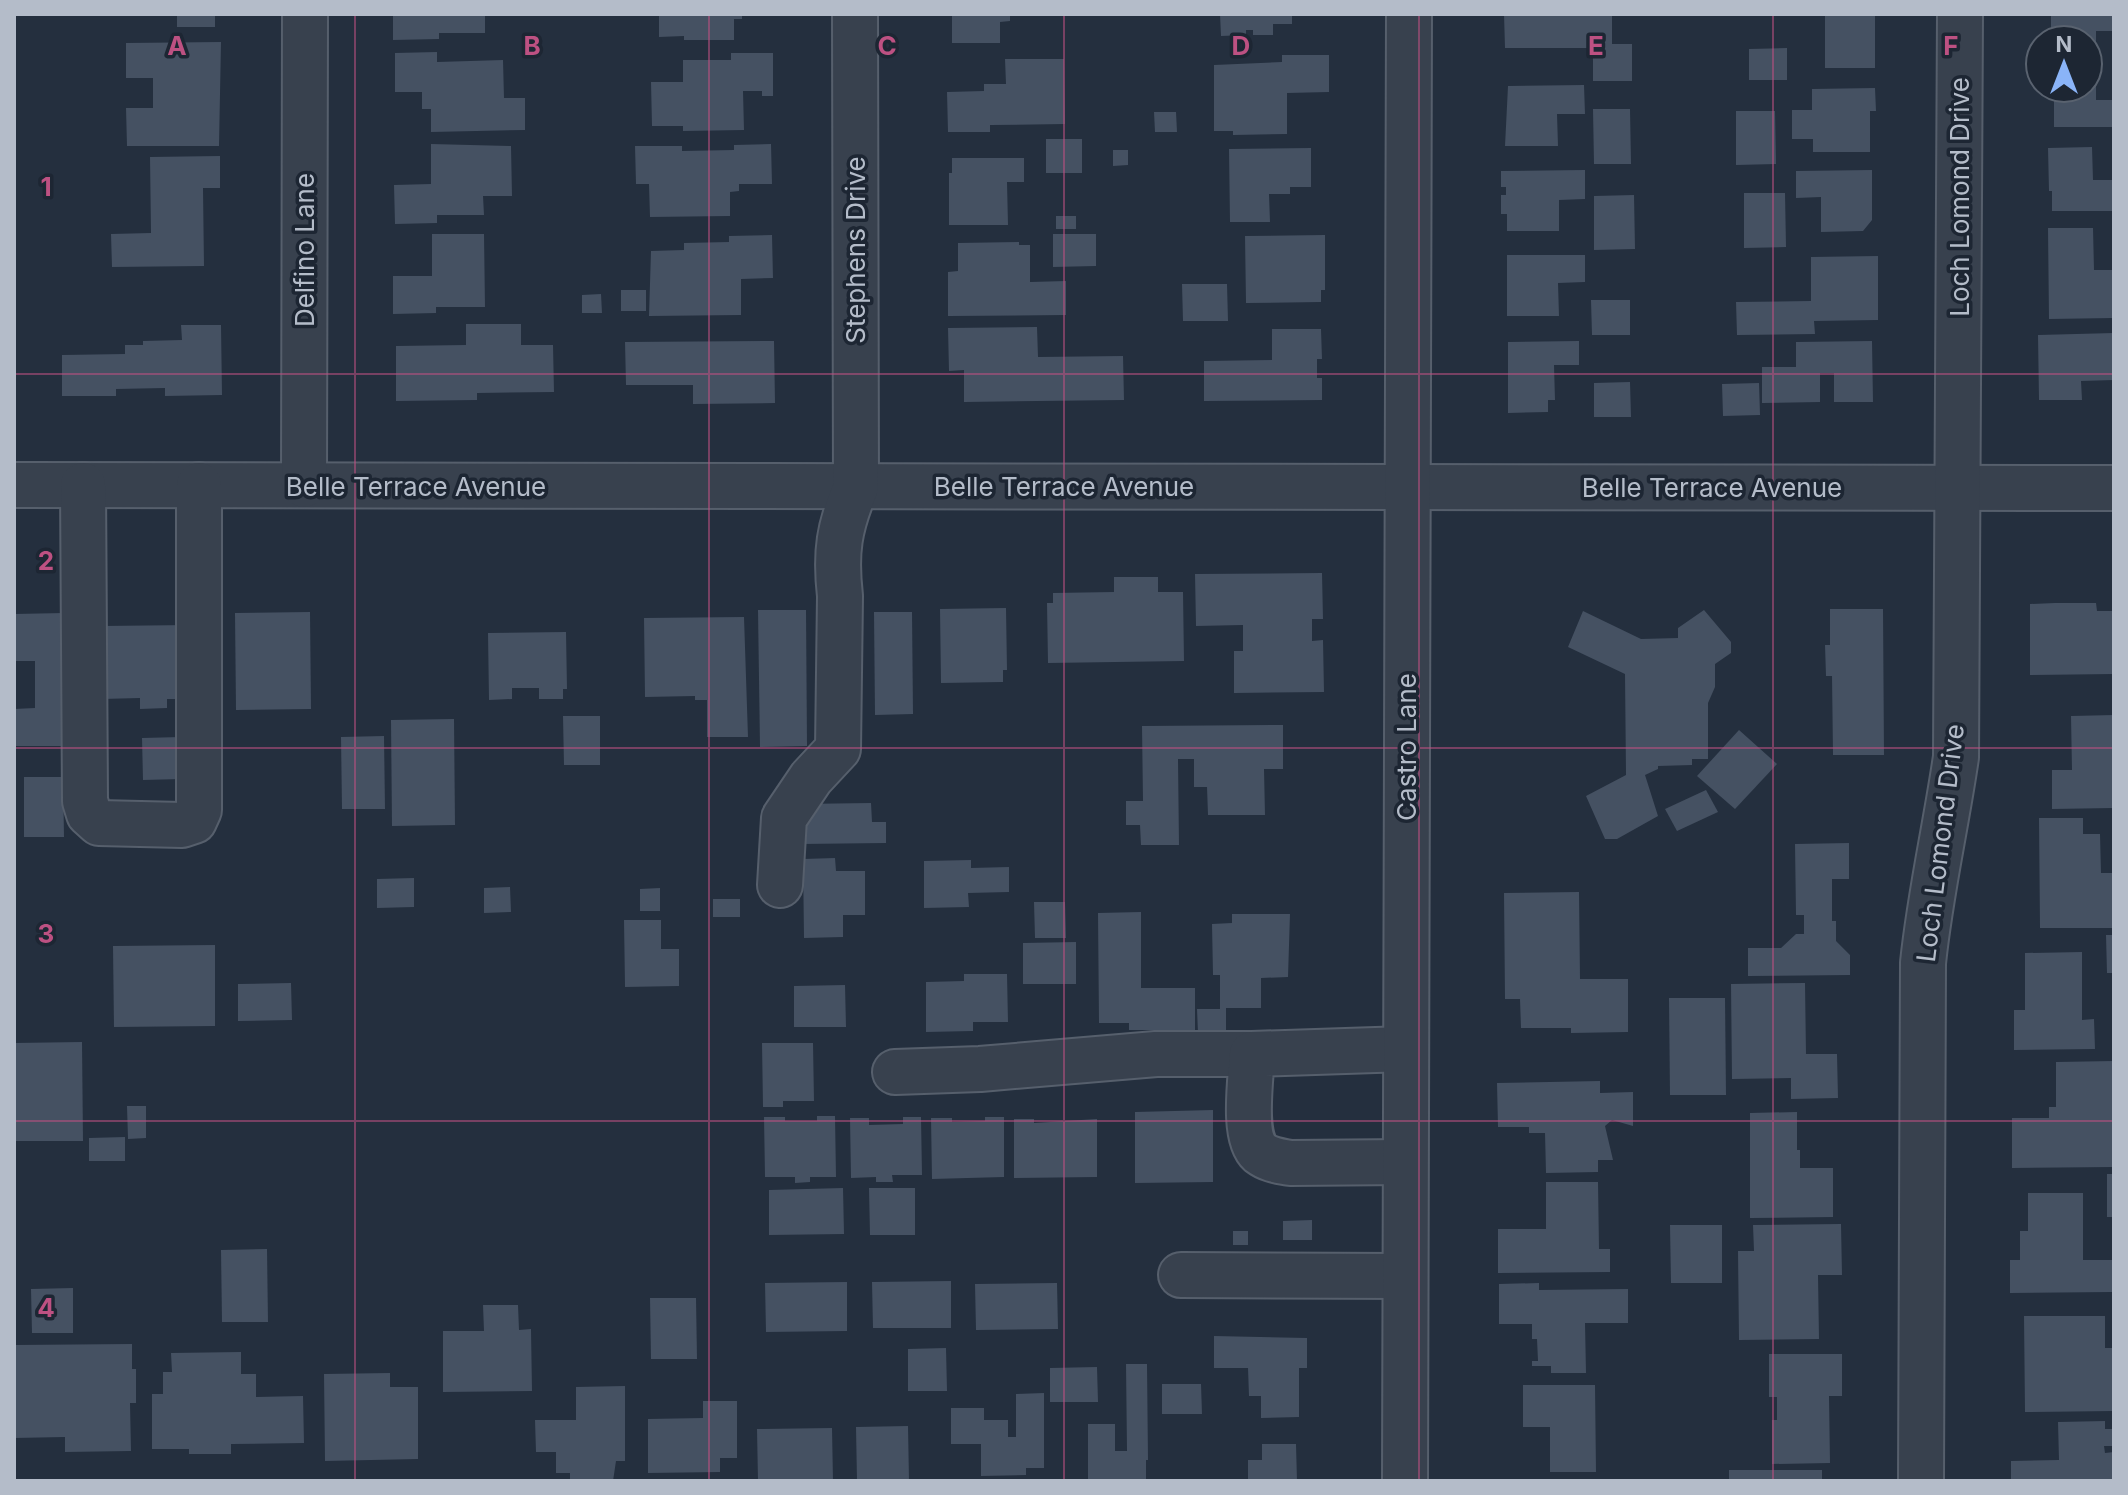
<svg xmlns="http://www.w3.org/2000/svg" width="2128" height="1495" font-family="Inter,sans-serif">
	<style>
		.building { fill: #455162 }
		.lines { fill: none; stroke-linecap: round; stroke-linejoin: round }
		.minor-casing { stroke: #565f6c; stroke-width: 48 }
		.minor { stroke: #38414e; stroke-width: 44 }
		.grid { fill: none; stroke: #bd5182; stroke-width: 2; stroke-opacity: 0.55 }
		.labels { text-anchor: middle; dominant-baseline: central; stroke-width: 7; stroke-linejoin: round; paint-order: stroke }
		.street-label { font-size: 26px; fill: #b4bcc9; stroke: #1d2633 }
		.grid-label { font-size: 26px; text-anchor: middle; font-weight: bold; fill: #bd5182; stroke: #1d2633; stroke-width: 7; stroke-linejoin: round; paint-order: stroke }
	</style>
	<rect width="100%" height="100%" fill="#242f3e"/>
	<g class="building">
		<rect x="177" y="14" width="38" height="13"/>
		<path d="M393 14H485V33H439V39L393 40Z"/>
		<path d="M659 14H742V19H734V40H684V36L659 37Z"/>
		<path d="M952 14H1010V21L1000 22V43H952Z"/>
		<path d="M1220 14H1292V24H1273V35H1253V30H1246V35L1221 36Z"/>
		<path d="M1504 14H1612V44H1632V81H1593V44L1592 48H1505Z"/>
		<rect x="1825" y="14" width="50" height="54"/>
		<path d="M2051 14H2114V31H2096V51H2088V40H2051Z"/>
		<path d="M221 42 219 146H127L126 108H153V78H126V43Z"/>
		<path d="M1787 48V80H1749V49Z"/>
		<path d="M437 52V62L503 60 504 98H525V130L431 132V109H422V92H395V53Z"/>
		<path d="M731 53H773V96H762V91H743L744 130 683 131V126H652L651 82H683V60H731Z"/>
		<path d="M1282 55H1329V92L1287 93V134L1233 135V131H1214V65L1282 62Z"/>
		<path d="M1005 59H1064L1065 124 990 125V132H948L947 92 984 91V84H1006Z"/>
		<path d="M2088 65H2096V100H2114V127H2054V88H2088Z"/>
		<path d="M1584 85 1585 114H1557L1558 146H1505L1508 86Z"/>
		<path d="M1875 88 1876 111H1870V152H1813V139H1792V110H1812V89Z"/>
		<path d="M1593 109H1630L1631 164H1594Z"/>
		<path d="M1736 111H1775L1776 164 1736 165Z"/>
		<path d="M1154 112H1176L1177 132H1155Z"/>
		<rect x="1046" y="139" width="36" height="34"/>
		<path d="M431 144 511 146 512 196H483L484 215H437V223L395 224 394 185 431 184Z"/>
		<path d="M771 144 772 184H739V191L730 192V216L650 217 649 184H636L635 146H682V151L734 150V145Z"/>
		<path d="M2092 147 2093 180H2114V211H2052V191H2049L2048 148Z"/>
		<path d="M1311 148V187H1290V194H1269L1270 222H1230L1229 149Z"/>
		<path d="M1113 150H1128V165L1113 166Z"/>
		<path d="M220 156V188H203L204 266 112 267 111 234 151 233 150 157Z"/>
		<path d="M952 158H1024V182H1007L1008 225H949V173H952Z"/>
		<path d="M1585 170V199L1559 200V231H1507V214H1501V195H1506V187H1501V171Z"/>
		<path d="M1872 170V220L1863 231 1821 232V197L1796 198V171Z"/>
		<path d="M1744 193H1785L1786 247 1744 248Z"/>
		<path d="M1634 195 1635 249 1594 250V196Z"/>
		<rect x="1056" y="216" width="20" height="13"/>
		<path d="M2048 228H2093L2094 270H2114V318L2049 319Z"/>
		<path d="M432 234H484L485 307H436V313L393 314V276H432Z"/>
		<path d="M1053 234H1096V266L1053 267Z"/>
		<path d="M772 235 773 278 741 279V315L649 316 651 251 684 250V243L729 242V236Z"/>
		<path d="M1325 235V290H1321V302L1246 303 1245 236Z"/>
		<path d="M1019 242V245H1030V282L1066 281V315L948 316V272L958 271V243Z"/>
		<path d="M1507 255H1585V282L1558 283 1559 316H1507Z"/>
		<path d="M1878 256V320L1814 321 1815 334 1737 335 1736 302 1811 301V257Z"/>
		<path d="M1182 284H1227L1228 321H1183Z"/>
		<rect x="621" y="290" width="25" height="21"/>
		<path d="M601 294 602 313H582V295Z"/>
		<path d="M1591 300H1630V335H1592Z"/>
		<path d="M466 324H521V345H553L554 392 477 393V400L396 401V346L466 345Z"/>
		<path d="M181 325H221L222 395 165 396V388L116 389V396H62V355L125 354V345H143V341L182 340Z"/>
		<path d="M1037 327 1038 357 1123 356 1124 400 964 402V370L949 371 948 328Z"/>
		<path d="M1272 329H1321L1322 359H1317V378H1322V400L1204 401V361L1272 360Z"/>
		<path d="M2114 333V380L2081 381 2082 400H2039L2038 335Z"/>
		<path d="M774 341 775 403 693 404V385H626L625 342Z"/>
		<path d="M1579 341V365H1554L1555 400H1548V412L1508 413V342Z"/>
		<path d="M1872 341 1873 402H1834V373H1820V402L1762 403V367H1796V342Z"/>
		<path d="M1630 382 1631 417H1594V383Z"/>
		<path d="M1759 383 1760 415 1723 416 1722 384Z"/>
		<path d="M1322 573 1323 619H1312V641L1323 640 1324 692 1234 693V651H1243V625L1196 626 1195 574Z"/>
		<path d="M1114 577H1158V592H1183L1184 661 1048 663 1047 603H1053V593L1114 592Z"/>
		<path d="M2055 603H2096L2097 611H2114V674L2030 675V604Z"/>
		<path d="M1006 608 1007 670H1003V682L941 683 940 609Z"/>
		<path d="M1830 609H1883L1884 755H1833L1832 676H1826L1825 645H1830Z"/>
		<path d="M758 610H806L807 746 760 747Z"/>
		<path d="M1704 610 1731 642V653L1715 664V687L1708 703V759H1692V765L1658 766V769L1645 775 1658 816 1617 839H1605L1586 796 1626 775 1625 674 1568 647 1583 611 1641 639 1678 638V628Z"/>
		<path d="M310 612 311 709 236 710 235 613Z"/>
		<path d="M874 612H912L913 714 875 715Z"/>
		<path d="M64 613 65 746H14V709L35 708V661H14V614Z"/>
		<path d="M744 617 748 737H707V700H695V696L645 697 644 618Z"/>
		<path d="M191 625 192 699H167V708L140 709V698L102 699 101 626Z"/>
		<path d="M566 632 567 689H563V699H539V688H512V699L489 700 488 633Z"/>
		<path d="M2114 715V808L2052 809V770H2072L2071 716Z"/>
		<path d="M563 716H600V765H564Z"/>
		<path d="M454 719 455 825 392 826 391 720Z"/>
		<path d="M1283 725V769H1264L1265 815H1208L1207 787H1194V759H1178L1179 845H1141L1140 825H1126V801H1143L1142 726Z"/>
		<path d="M1739 730 1777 764 1735 809 1697 776Z"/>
		<path d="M384 736 385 809H342L341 737Z"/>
		<path d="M181 737V779L143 780 142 738Z"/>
		<path d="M24 777H63L64 837H24Z"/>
		<path d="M1706 790 1718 812 1677 831 1665 809Z"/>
		<path d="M871 803 872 822H886V843L801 844 800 804Z"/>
		<path d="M2039 818H2083V834H2100L2101 873H2114V928H2040Z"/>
		<path d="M1849 843V879H1832V921H1836V941L1850 955V975L1748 976V948H1781L1796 934H1804V915H1796L1795 844Z"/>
		<path d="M835 858 836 871H865V915H843V937L804 938 803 859Z"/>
		<path d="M971 860V868L1009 867V892L968 893 969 907 924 908V861Z"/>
		<path d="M414 878V907L377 908V879Z"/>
		<path d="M510 887 511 912 484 913V888Z"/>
		<path d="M660 888V911H640V889Z"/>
		<path d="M1579 892 1580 979H1628V1032L1571 1033V1028H1521L1520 999H1505L1504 893Z"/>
		<rect x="713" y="899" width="27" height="18"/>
		<path d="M1034 902H1065L1066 938H1035Z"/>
		<path d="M1141 912V988H1195V1030H1129V1023H1099L1098 913Z"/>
		<path d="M1232 914H1290L1288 977 1261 978V1008H1226V1032L1198 1033 1197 1009H1220V975H1213L1212 924 1232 923Z"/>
		<path d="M624 920H661V949H679V986L625 987Z"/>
		<path d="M2106 935H2114V973H2107Z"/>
		<path d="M1076 942V984H1023V943Z"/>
		<path d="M215 945V1026L114 1027 113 946Z"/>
		<path d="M2082 952V1020L2094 1019 2095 1049 2014 1050V1010H2025V953Z"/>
		<path d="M964 974H1007L1008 1022H973V1031L926 1032V982L964 981Z"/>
		<path d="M291 983 292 1020 238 1021V984Z"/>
		<path d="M1805 983 1806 1054H1837L1838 1098 1791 1099V1078L1732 1079 1731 984Z"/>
		<path d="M845 985 846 1027H794V986Z"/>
		<path d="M1669 998H1725L1726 1095H1670Z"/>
		<path d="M82 1042 83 1141H14V1043Z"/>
		<path d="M762 1043H813L814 1101H783V1107H763Z"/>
		<path d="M2114 1061V1167L2012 1168V1118H2049V1107H2056V1062Z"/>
		<path d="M1600 1081V1093L1633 1092V1126L1612 1120 1605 1126 1613 1160H1598V1172L1546 1173 1545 1133H1529V1127H1498L1497 1083Z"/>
		<path d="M127 1106H146V1138L128 1139Z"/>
		<path d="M1213 1110V1182L1135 1183V1112Z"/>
		<path d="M1797 1112V1150H1800V1168H1833V1217L1750 1218V1113Z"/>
		<path d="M817 1116H835L836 1177H810V1182L795 1183V1177H765L764 1117H785V1121H817Z"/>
		<path d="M903 1117H921L922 1175H892L893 1182H876V1177L851 1178 850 1118H869V1125L903 1124Z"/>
		<path d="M985 1117H1004V1177L932 1179 931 1118H952V1122L985 1121Z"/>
		<path d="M1014 1119H1034V1123L1097 1119V1177L1014 1178Z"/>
		<path d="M125 1137V1161H89V1138Z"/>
		<rect x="2107" y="1174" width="7" height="43"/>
		<path d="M1546 1182H1598L1599 1249H1610V1272L1498 1273V1229H1546Z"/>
		<path d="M843 1188 844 1234 769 1235V1190Z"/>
		<path d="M869 1188H915V1235H870Z"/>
		<path d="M2028 1193H2083V1260H2112V1292L2010 1293V1260H2020V1231H2028Z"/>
		<path d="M1312 1220V1240H1283V1221Z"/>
		<path d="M1841 1224 1842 1275H1818L1819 1339 1739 1340 1738 1251H1754L1753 1225Z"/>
		<path d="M1670 1225H1722V1283H1671Z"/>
		<rect x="1233" y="1231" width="15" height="14"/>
		<path d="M267 1249 268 1322H222L221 1250Z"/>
		<path d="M951 1281V1328H873L872 1282Z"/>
		<path d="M847 1282V1331L766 1332 765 1283Z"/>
		<path d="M1057 1283 1058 1329 976 1330 975 1284Z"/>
		<path d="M1539 1283V1290L1628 1289V1323H1585L1586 1373H1551V1366H1532V1361H1538L1537 1339H1532V1324H1499V1284Z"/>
		<path d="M73 1288V1333H32L31 1289Z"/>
		<path d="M650 1298H696L697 1359H651Z"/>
		<path d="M483 1305H518L519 1330 531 1329 532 1391 443 1392V1331H484Z"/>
		<path d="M2024 1316H2105V1348H2114V1411L2025 1412Z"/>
		<path d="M1214 1336 1307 1338V1368H1299V1417L1261 1418V1396H1249L1248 1368H1214Z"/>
		<path d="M132 1344V1369H136V1403H130L131 1451 65 1452V1437L14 1438V1345Z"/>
		<path d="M946 1348 947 1391H908V1349Z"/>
		<path d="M241 1352V1374H256V1397L303 1396 304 1443 231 1444V1454H189V1449H152V1394H163V1372H172L171 1353Z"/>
		<path d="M1769 1354H1842V1396H1829L1830 1463 1772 1464V1420H1777V1397H1769Z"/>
		<path d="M1126 1364H1147L1148 1460H1146V1481H1088V1424H1115V1451H1127Z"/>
		<path d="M1097 1367 1098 1402H1050V1368Z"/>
		<path d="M390 1373V1387H418V1459L325 1461 324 1374Z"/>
		<path d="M1162 1384H1201L1202 1414H1162Z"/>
		<path d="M1523 1385H1595L1596 1472H1550V1427H1523Z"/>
		<path d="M625 1386V1461H616L613 1481H570V1473H556V1452H536L535 1420H576V1387Z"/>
		<path d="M1044 1393V1468H1026V1475L981 1476V1444H951V1408H984V1420H1008V1437H1016V1394Z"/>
		<path d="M703 1401H737V1458H720V1472L648 1473V1419L703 1418Z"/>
		<path d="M2105 1421V1429H2114V1446H2104L2105 1453 2114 1452V1481H2011V1461L2059 1460 2058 1422Z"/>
		<path d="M908 1426 909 1481H857L856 1427Z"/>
		<path d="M832 1428 833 1481H758L757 1429Z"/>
		<path d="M1262 1444H1296L1297 1481H1248V1460H1262Z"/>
		<rect x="1729" y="1470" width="93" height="11"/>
	</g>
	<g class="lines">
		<defs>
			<g id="minor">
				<path d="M14 485 2114 488"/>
				<path d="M83 485 85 801 89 814 99 823 182 825 194 821 199 810V485"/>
				<path d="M304 485 305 14"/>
				<path d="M780 885 784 818 811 778 838 749 840 596C835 552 839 527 856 487L855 14"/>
				<path d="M895 1072 980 1069 1156 1054H1252"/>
				<path d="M1405 1162 1290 1163C1280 1161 1269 1160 1260 1153 1242 1137 1251 1078 1252 1054L1406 1049"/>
				<path d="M1181 1275 1405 1276"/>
				<path d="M1405 1481 1409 14"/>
				<path d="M1921 1481 1923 963C1930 894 1946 826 1956 757L1960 14"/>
			</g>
		</defs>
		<use href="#minor" class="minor-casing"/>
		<use href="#minor" class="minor"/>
	</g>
	<path class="grid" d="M355 14V1481M709 14V1481M1064 14V1481M1419 14V1481M1773 14V1481M14 374H2114M14 748H2114M14 1121H2114"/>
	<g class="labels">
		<g class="street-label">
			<text transform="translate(1959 197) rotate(-90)">Loch Lomond Drive</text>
			<text transform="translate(304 250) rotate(-90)">Delfino Lane</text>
			<text transform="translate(855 250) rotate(-90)">Stephens Drive</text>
			<text x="416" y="486">Belle Terrace Avenue</text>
			<text x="1064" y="486">Belle Terrace Avenue</text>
			<text x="1712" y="487">Belle Terrace Avenue</text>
			<text transform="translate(1406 747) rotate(-90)">Castro Lane</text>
			<text transform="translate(1940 843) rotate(-83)">Loch Lomond Drive</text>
		</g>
	</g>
	<g class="grid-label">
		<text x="177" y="55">A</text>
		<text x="532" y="55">B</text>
		<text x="887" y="55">C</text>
		<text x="1241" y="55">D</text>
		<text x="1596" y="55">E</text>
		<text x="1951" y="55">F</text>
		<text x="46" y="196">1</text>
		<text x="46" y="570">2</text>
		<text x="46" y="943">3</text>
		<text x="46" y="1317">4</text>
	</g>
	<rect width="2128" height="1495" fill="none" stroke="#b4bcc9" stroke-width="32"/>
	<g transform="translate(2064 64)"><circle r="38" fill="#1d2633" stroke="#59626f" stroke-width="2"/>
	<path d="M0-6L14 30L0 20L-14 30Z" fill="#8ab4f8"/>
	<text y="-12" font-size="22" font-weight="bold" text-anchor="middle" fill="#b4bcc9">N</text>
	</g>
</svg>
